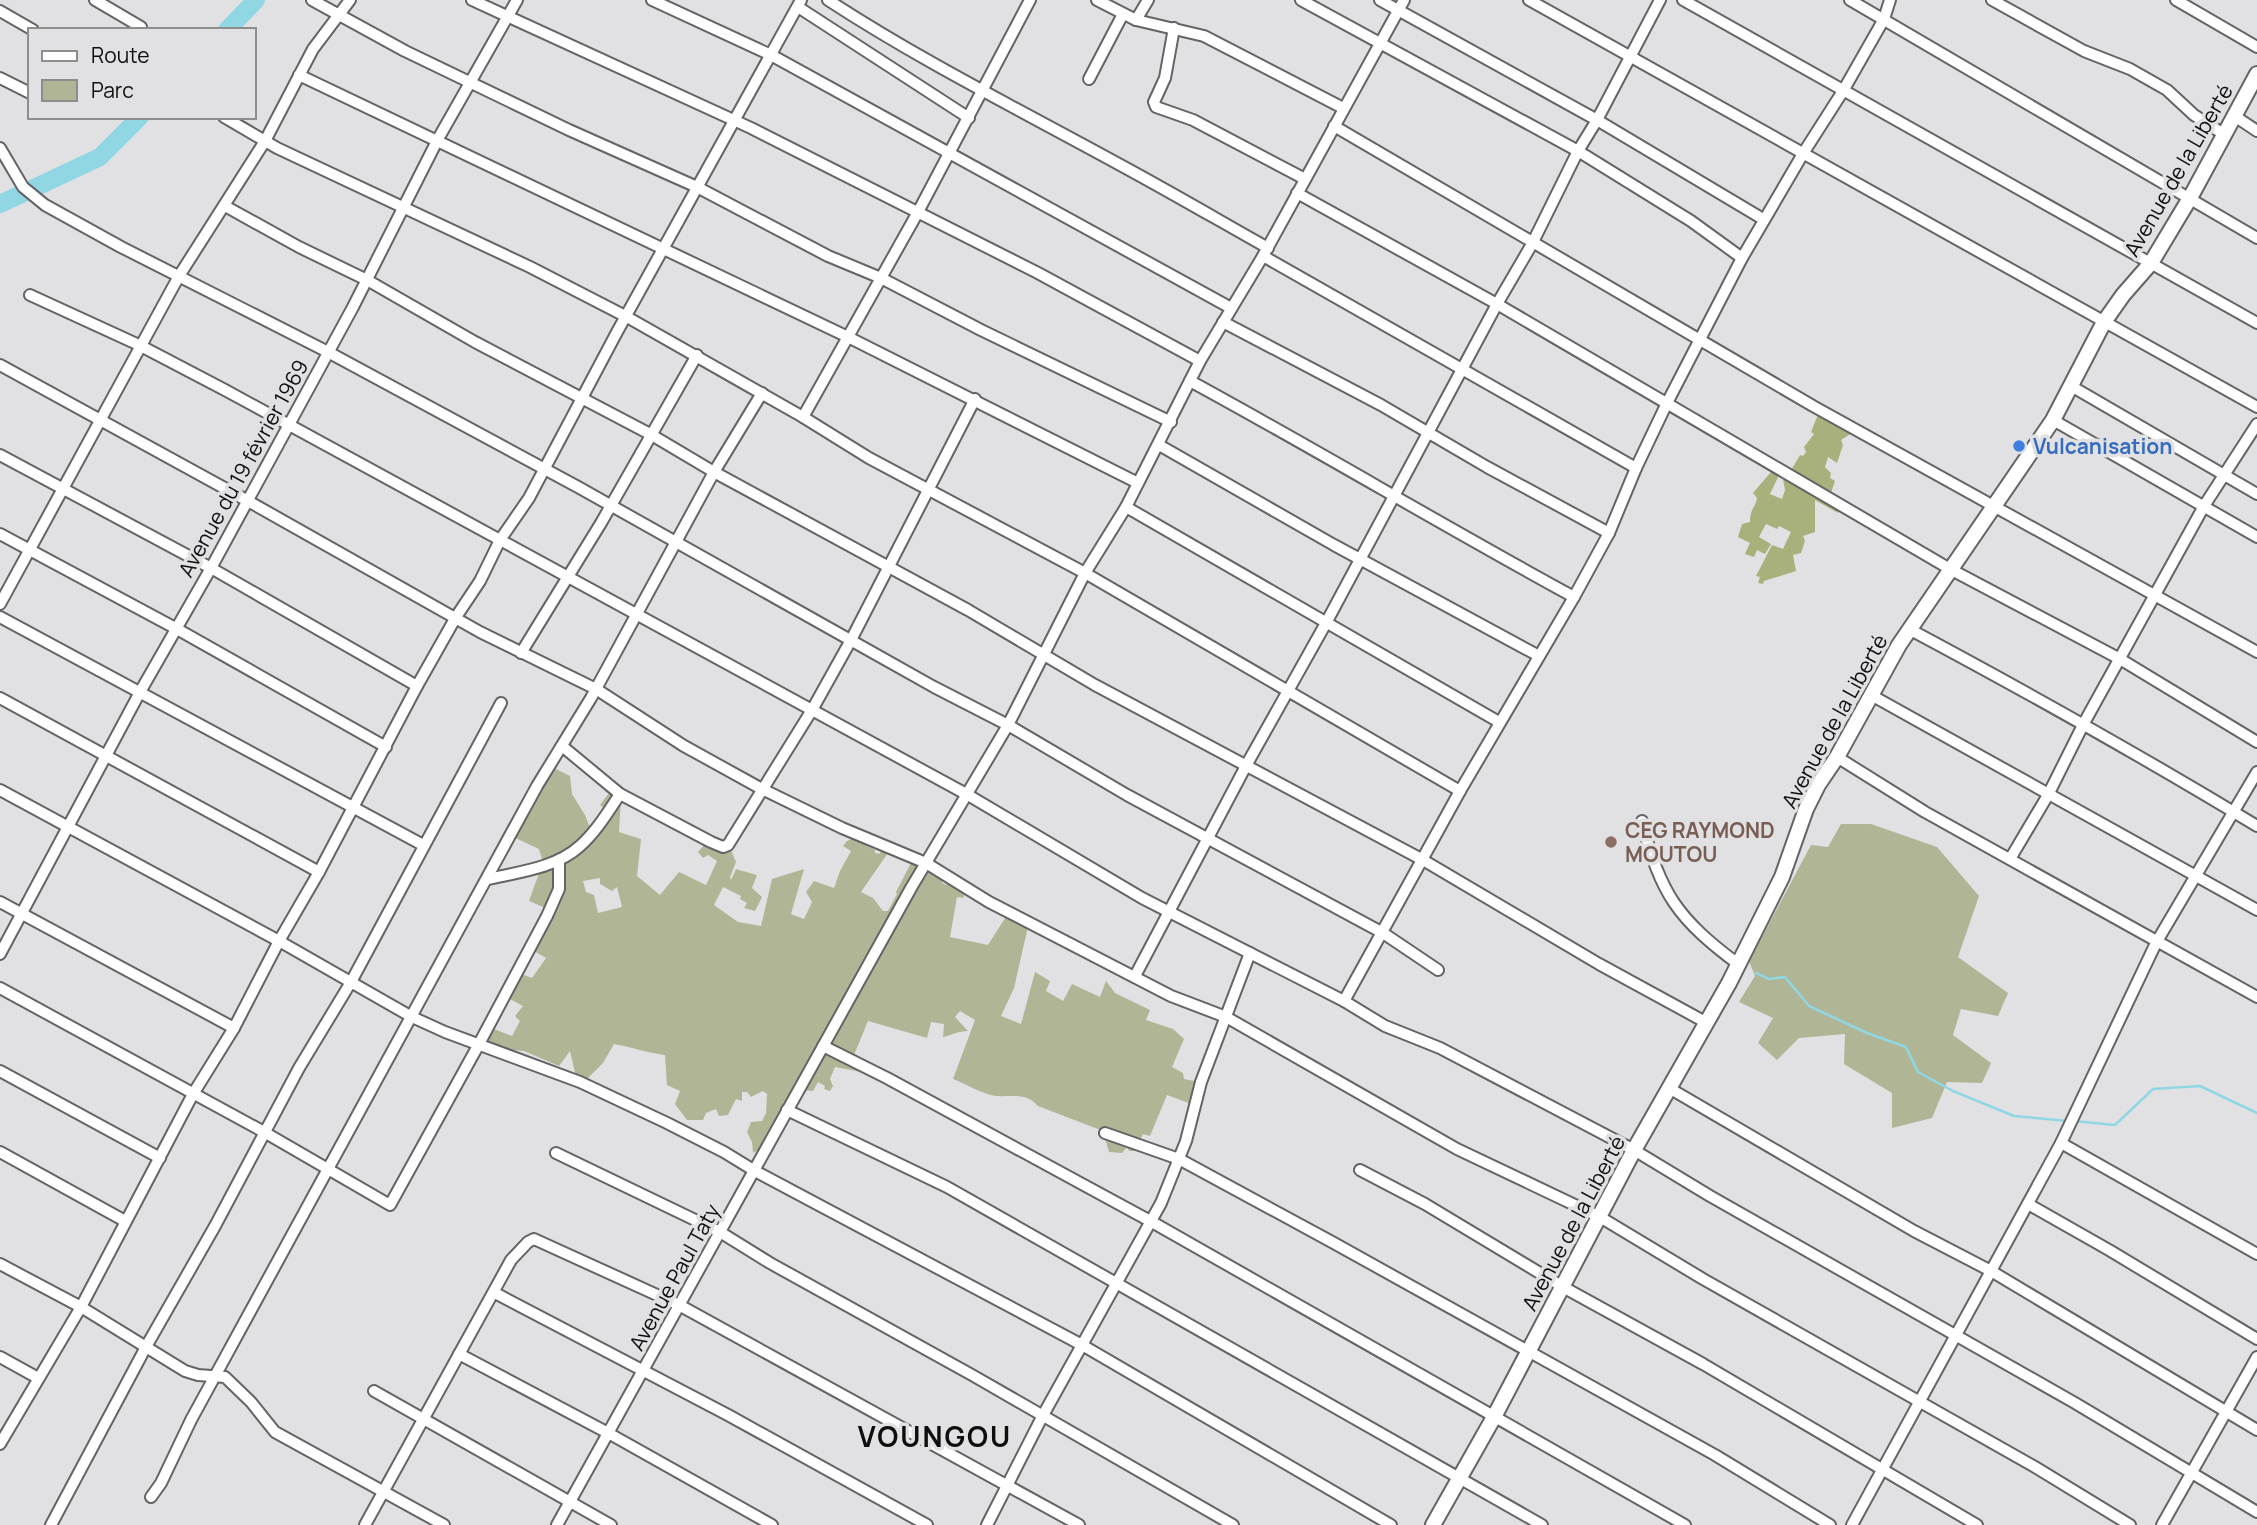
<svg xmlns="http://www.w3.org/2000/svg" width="2257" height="1525" font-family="Manrope,sans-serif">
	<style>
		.green { fill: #b0b695; fill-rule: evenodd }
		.forest { fill: #a8b17b }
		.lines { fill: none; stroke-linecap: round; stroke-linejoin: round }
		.stream { stroke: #90d7e3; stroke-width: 2.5 }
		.river { stroke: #90d7e3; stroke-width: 18 }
		.street-casing { stroke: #646466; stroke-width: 14 }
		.secondary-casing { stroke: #646466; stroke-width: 18 }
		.street { stroke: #fff; stroke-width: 10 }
		.secondary { stroke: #fff; stroke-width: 14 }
		.shop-dot { fill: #3f7fe0; stroke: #e1e1e3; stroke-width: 2.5 }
		.education-dot { fill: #8d6e63; stroke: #e1e1e3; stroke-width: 2.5 }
		.labels { text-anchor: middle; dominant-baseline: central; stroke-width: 7; stroke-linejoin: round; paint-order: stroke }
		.street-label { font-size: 21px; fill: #0e0e0f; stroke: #e1e1e3 }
		.shop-label { font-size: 21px; font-weight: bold; fill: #366cbe; stroke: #e1e1e3; text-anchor: start }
		.education-label { font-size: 21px; font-weight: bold; fill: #785e54; stroke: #e1e1e3; text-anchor: start }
		.district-label { font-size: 28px; font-weight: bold; letter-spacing: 2px; fill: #0e0e0f; stroke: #e1e1e3 }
	</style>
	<rect width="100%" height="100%" fill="#e1e1e3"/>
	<g class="green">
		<path d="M552 767 570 776 572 794 585 815 590 828 605 809 600 805 609 793 621 798 619 832 641 839 637 876 660 895 679 872 706 885 717 861 708 855 703 858 698 852 707 842 731 850 736 862 730 877 731 880 736 869 757 875 752 888 762 897 755 911 744 908 747 903 740 899 741 896 723 887 714 905 738 922 761 926 772 879 804 869 791 914 804 919 812 902 806 892 814 881 834 888 840 871 851 851 843 846 847 841 858 836 863 844 875 850V853L879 854 884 848 890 850 861 892 873 898 883 911H888L897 894 896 892 913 859 923 863 890 934 924 877 932 868 945 876 942 883 947 885 949 878 968 889 963 898 957 897 950 937 988 945 1009 912 1029 922 1014 988 1001 1016 1021 1024 1035 972 1050 981 1046 991 1063 1001 1072 984 1100 997 1106 981 1115 993 1150 1010 1146 1020 1173 1029 1184 1039 1172 1067 1183 1073 1184 1079 1205 1083 1194 1105 1167 1095 1150 1136 1143 1134 1134 1151H1129L1127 1147 1122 1153 1109 1152 1103 1131 1038 1106C1026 1092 1011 1097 996 1096 982 1094 966 1084 953 1079L975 1020 960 1011 955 1017 968 1031C958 1031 952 1035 943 1037L944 1024 931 1022 927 1038 868 1021 854 1055 855 1064 877 1075 835 1067 830 1079 833 1086 830 1091 824 1089 825 1086 818 1082 813 1091 803 1090 761 1148 753 1153 752 1142 747 1132 751 1122 762 1121 766 1113 767 1094 763 1091 751 1097 747 1092H742V1101L736 1099 728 1115 719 1116 716 1109 706 1113 703 1120H687L675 1104 680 1091 667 1085 665 1055C647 1053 632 1047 614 1044L603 1063 582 1084 577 1081 570 1051 559 1066 524 1051 494 1048 484 1040 489 1027 512 1036 520 1021 515 1016 523 1006 508 998 519 973 532 978 546 958 534 951 548 909 529 901 543 862 539 849 511 836ZM600 878V884L612 891 617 887 622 907 598 913 594 895 586 892 583 881Z"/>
		<path d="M1841 824H1871L1937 847 1979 896 1958 957 2008 993 1998 1016 1961 1009 1953 1035 1991 1063 1982 1083 1947 1082 1932 1118 1892 1128V1093L1844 1064 1845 1034 1799 1038 1777 1060 1758 1043 1773 1018 1739 1002 1755 976 1749 961 1811 845 1828 847Z"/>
	</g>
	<path class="forest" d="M1819 412 1852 433 1841 440 1843 445 1837 463 1828 457 1825 467 1831 473 1830 478 1835 481 1831 493 1842 499 1838 513 1815 500V532L1803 536 1805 541 1801 553 1793 555 1796 571 1764 581 1763 584 1758 583 1760 577 1756 576 1772 545 1783 549 1791 532 1779 526 1777 529 1766 524 1759 537 1771 544 1765 554 1757 550 1754 557 1745 554 1750 543 1738 537 1742 524 1750 522C1750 508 1756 507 1757 498L1753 493 1771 472 1779 475 1770 494 1782 499 1785 490 1783 479H1791L1790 472 1800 455 1803 456 1806 452 1804 447 1814 434 1811 432Z"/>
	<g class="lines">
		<g class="stream">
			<path d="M1756 973 1769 979 1785 977 1809 1006 1867 1033 1906 1047 1918 1072 1953 1091 2014 1116 2068 1121"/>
			<path d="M2074 1121 2115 1125 2153 1089 2200 1086 2257 1113"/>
		</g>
		<g class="river">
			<path d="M227 30 256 0"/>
			<path d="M0 204 100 157 140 117"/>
		</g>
		<defs>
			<g id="street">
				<path d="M95 0 141 27"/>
				<path d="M312 0 405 51 569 130 697 187 828 256 881 278 981 330 1171 422"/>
				<path d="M472 0 751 128 1038 273 1200 361"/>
				<path d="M652 0 771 55 1231 308"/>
				<path d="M828 0C923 62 1024 112 1124 167 1172 193 1220 221 1268 248"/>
				<path d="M1097 0 1136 20 1204 36 1343 108"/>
				<path d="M1301 0 1578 151 1691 221 1742 258"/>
				<path d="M1380 0 1597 120 1763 219"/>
				<path d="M1529 0 2257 407"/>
				<path d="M1683 0 2257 323"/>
				<path d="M1850 0 2257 238"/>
				<path d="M1992 0 2084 51 2130 69 2167 90 2194 115 2225 135"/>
				<path d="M2176 0 2257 47"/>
				<path d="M798 7 969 118"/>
				<path d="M0 11 33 30"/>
				<path d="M1136 20 1148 0"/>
				<path d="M1174 28 1165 78 1154 102 1156 107 1193 120 1305 179"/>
				<path d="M299 75 848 337 1138 483"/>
				<path d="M0 78 30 93"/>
				<path d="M1089 79 1123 14"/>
				<path d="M224 117 277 148 530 267 627 317 803 417 869 458 1085 573 1460 791"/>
				<path d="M2236 117 2257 131"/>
				<path d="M1334 126 1813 406 2257 652"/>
				<path d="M0 148 23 187 45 205 121 247 328 352 578 487 934 687 1008 725 1127 795 1383 933 1438 970"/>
				<path d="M1297 193 1497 304 1950 569 2120 659 2257 742"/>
				<path d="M225 206 299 247 367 280 475 342 650 434 714 472 968 610 1095 685 1423 860 1599 964 1707 1023"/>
				<path d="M1263 256 1636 468"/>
				<path d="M30 295 139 345 225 390 968 795 1142 898 1344 1001 1385 1026 1440 1048 1634 1150 1710 1196 2075 1403 2257 1512"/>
				<path d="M1223 322 1381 405 1487 467 1609 533"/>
				<path d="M0 365 248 501 480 632 596 689 684 746 762 789 842 828 926 863 989 902 1171 996 1226 1017 1457 1149 1600 1217 1703 1279 2035 1467 2130 1525"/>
				<path d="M1190 381C1319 451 1445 527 1574 597"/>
				<path d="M2071 386 2257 494"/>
				<path d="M803 417 918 212 1030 0"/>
				<path d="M2053 420 2257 537"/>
				<path d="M1159 445 1334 545 1539 656"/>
				<path d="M0 455 211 568 417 686"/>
				<path d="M1126 507 1499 722"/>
				<path d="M0 534 177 629 386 747"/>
				<path d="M0 604 179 276 265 141 313 49 350 0"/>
				<path d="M0 617 423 845"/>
				<path d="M1909 629C2027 692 2143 757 2257 826"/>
				<path d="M521 653 601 523 697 355"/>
				<path d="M1871 695 2257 910"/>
				<path d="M0 698 319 872"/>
				<path d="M562 746 620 794 711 842 723 847 728 845 812 710 851 640 975 399"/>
				<path d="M1837 757 1925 812 2257 997"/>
				<path d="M0 790 279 941 412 1017 445 1032 580 1082 667 1123 724 1152 755 1171 1082 1345 1391 1525"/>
				<path d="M1642 821C1659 893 1679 920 1738 964"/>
				<path d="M2010 859 2048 795 2084 723 2204 506 2257 424"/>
				<path d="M488 879C519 872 556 868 580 846 596 832 608 812 620 794"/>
				<path d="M0 902 234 1028"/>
				<path d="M0 954 140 692 211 568 353 307 438 139 517 0"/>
				<path d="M1135 976 1247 764 1326 623 1497 304 1532 244 1578 151 1597 120 1660 0"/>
				<path d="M0 988 264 1132 390 1205 479 1044 547 916 559 889V860"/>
				<path d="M1344 1001 1460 791 1574 597 1609 533 1636 468 1667 403 1742 258 1804 152 1843 91 1884 19 1890 0"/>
				<path d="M823 1046 887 1078 1152 1222 1685 1525"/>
				<path d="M0 1071 160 1158"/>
				<path d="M1669 1088 1914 1231 1991 1271 2257 1430"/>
				<path d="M787 1110 947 1187 1542 1525"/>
				<path d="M1105 1133 1179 1159 1332 1242 1715 1455 1830 1525"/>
				<path d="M2061 1143 2257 1254"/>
				<path d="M0 1152 125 1221"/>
				<path d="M556 1153 720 1232 770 1263 972 1375 1233 1525"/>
				<path d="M1360 1170 1425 1204 1563 1287 1703 1364 1977 1525"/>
				<path d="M2028 1204 2109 1250 2257 1339"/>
				<path d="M0 1264 81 1307 185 1371 198 1375 225 1377 251 1402 275 1432 444 1525"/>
				<path d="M495 1293 728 1415 927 1525"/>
				<path d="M459 1354 610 1434 772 1525"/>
				<path d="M0 1357 38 1378"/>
				<path d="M374 1391 611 1525"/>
				<path d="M0 1444 81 1307 193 1094 234 1028 279 941 319 872 417 686 456 617 480 581 500 540 529 498 617 332 801 0"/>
				<path d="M151 1497 161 1483 191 1420 537 786 591 698 714 472 762 393"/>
				<path d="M51 1525 147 1345 215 1226 299 1068 351 982 501 703"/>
				<path d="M365 1525 511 1260 528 1242 534 1239 679 1305 1079 1525"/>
				<path d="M557 1525 911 888 1008 725 1085 573 1126 507 1200 361 1263 256 1404 0"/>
				<path d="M987 1525 1042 1417 1161 1203 1186 1141 1201 1082 1250 953"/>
				<path d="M1852 1525 2061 1143 2156 943 2257 772"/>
				<path d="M2162 1525 2257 1357"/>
			</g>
			<path id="secondary" d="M1433 1525 1494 1417 1634 1150 1729 983 1782 877 1806 809 1818 785 1837 757 1899 645 2053 420 2104 322 2123 295 2151 263 2190 198 2257 74"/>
		</defs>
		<use href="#street" class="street-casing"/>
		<use href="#secondary" class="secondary-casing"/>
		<use href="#street" class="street"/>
		<use href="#secondary" class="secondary"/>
	</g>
	<circle class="shop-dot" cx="2019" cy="446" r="7"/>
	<circle class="education-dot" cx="1611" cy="842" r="7"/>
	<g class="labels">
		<g class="street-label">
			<text transform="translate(2178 170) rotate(-60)">Avenue de la Liberté</text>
			<text transform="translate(243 468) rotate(-61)">Avenue du 19 février 1969</text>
			<text transform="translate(1834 721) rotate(-61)">Avenue de la Liberté</text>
			<text transform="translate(1573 1223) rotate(-62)">Avenue de la Liberté</text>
			<text transform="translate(674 1277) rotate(-61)">Avenue Paul Taty</text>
		</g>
		<g class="shop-label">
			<text x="2033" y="446">Vulcanisation</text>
		</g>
		<g class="education-label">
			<text x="1625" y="830">CEG RAYMOND<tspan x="1625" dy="24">MOUTOU</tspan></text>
		</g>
		<g class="district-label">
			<text x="935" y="1436">VOUNGOU</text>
		</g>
	</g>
	<rect x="28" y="28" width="228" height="91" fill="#e1e1e3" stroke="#8d8d8e" stroke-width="2"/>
	<rect x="42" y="51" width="35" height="10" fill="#ffffff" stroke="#8d8d8e" stroke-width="2"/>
	<text x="91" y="63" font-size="21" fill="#0e0e0f">Route</text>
	<rect x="42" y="80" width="35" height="21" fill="#b0b695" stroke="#8d8d8e" stroke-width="2"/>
	<text x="91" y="98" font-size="21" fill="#0e0e0f">Parc</text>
</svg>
